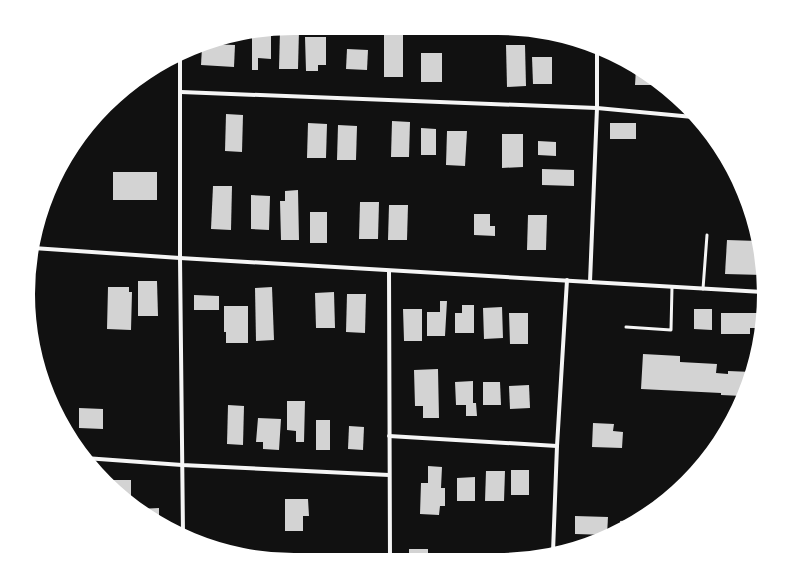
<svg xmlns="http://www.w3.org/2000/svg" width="792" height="588" font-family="'Noto Sans',sans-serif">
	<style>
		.building { fill: #d3d3d3 }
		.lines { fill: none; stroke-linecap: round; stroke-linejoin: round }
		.service { stroke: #f5f5f5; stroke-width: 3 }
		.minor { stroke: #f5f5f5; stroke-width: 4 }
	</style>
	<rect width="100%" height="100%" fill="#111"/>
	<g class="building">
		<path d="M285 29 299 30 298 69H279L280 30Z"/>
		<rect x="384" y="32" width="19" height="45"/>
		<path d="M252 34H271V59L258 58V70H252Z"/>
		<path d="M305 37H326V65H318V71H306Z"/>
		<path d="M208 44 235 45 234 67 201 65 202 47Z"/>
		<path d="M506 45H525L526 86 507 87Z"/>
		<path d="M347 49 368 50 367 70 346 69Z"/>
		<rect x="421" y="53" width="21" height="29"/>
		<path d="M532 57H552V84H533Z"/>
		<path d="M636 68 646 73 654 81V85H635Z"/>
		<path d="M226 114 243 115 242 152 225 151Z"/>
		<path d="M392 121 410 122 409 157H391Z"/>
		<path d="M308 123 327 124 326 158H307Z"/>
		<rect x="610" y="123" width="26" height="16"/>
		<path d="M338 125 357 126 356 160H337Z"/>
		<path d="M421 128 436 129V155H421Z"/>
		<path d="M447 131H467L465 166 446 165Z"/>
		<path d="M502 134H523V167L502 168Z"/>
		<path d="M538 141 556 142V156L538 155Z"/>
		<path d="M542 169 574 170V186L542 185Z"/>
		<rect x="113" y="172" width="44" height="28"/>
		<path d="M213 186H232L231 230 211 229Z"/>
		<path d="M298 190 299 240H281L280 201H285V191Z"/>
		<path d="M251 195 270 196 269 230 251 229Z"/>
		<path d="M360 202H379L378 239H359Z"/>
		<path d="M389 205H408L407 240H388Z"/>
		<rect x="310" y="212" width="17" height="31"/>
		<path d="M474 214H490V226H495V236L474 235Z"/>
		<path d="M528 215H547L546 250H527Z"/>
		<path d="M727 240 758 241 763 275 725 274Z"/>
		<path d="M138 281H157L158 316H138Z"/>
		<path d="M108 287H129V292H132L131 330 107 329Z"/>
		<path d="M272 287 274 340 256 341 255 288Z"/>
		<path d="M334 292 335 328H316L315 293Z"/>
		<path d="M347 294H366L365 333 346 332Z"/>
		<path d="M194 295 219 296V310H194Z"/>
		<path d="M440 301H447L445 336H427V312H440Z"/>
		<path d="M462 305H474V333H455V313H462Z"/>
		<path d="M224 306H248V343H226V332H224Z"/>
		<path d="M502 307 503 338 484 339 483 308Z"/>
		<path d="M403 309H422V341H404Z"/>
		<path d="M694 309H712V330L694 329Z"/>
		<path d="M509 313H528V344H510Z"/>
		<path d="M721 313H758V328H750V334H721Z"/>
		<path d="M643 354 680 356V362L717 364 716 373 728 374V371L752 372 750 380 742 396 721 395V393L641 389Z"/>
		<path d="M438 369 439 418H423V406H415L414 370Z"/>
		<path d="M473 381V403H476L477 416H466V405H456L455 382Z"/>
		<path d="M483 382H500L501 405H483Z"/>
		<path d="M529 385 530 408 510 409 509 386Z"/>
		<path d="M734 400H741L734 415Z"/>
		<path d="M287 401H305L304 442H296V431L287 430Z"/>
		<path d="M228 405 244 406 243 445 227 444Z"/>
		<path d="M79 408 103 409V429L79 428Z"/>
		<path d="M258 418 281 419 279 450 263 449V442H256Z"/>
		<rect x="316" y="420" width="14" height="30"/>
		<path d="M593 423 614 424 613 431 623 432 622 448 592 447Z"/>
		<path d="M349 426 364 427 363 450 348 449Z"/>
		<path d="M428 466 442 467 441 488H445V506H440L439 515 420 514 421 483H428Z"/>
		<rect x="511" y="470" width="18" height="25"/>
		<path d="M486 471H505L504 501H485Z"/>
		<path d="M475 477V501H457V478Z"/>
		<path d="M108 480H131V503L119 494 108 482Z"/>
		<path d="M285 499H308L309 516H303V531H285Z"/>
		<path d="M159 508V523L139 509Z"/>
		<path d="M575 516 608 517 607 535 575 534Z"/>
		<path d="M633 520 621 528 620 521Z"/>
		<path d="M409 549H428V558L409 559Z"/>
	</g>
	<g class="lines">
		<g class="service">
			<path d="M703 289 707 235"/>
			<path d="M626 327 671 330 672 287"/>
		</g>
		<g class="minor">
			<path d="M180 56V258L183 534"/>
			<path d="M181 92 597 108 693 117"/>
			<path d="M33 248 180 258 763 292"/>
			<path d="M389 271 390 559"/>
			<path d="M590 282 597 108V51"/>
			<path d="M389 436 557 446"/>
			<path d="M85 458 182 465 389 475"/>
			<path d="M553 552 557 446 567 280"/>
		</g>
	</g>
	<path d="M0 0H792V588H0ZM294 35H498A259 259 0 0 1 757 294V294A259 259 0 0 1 498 553H294A259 259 0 0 1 35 294V294A259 259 0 0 1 294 35Z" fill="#fff" fill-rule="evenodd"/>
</svg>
